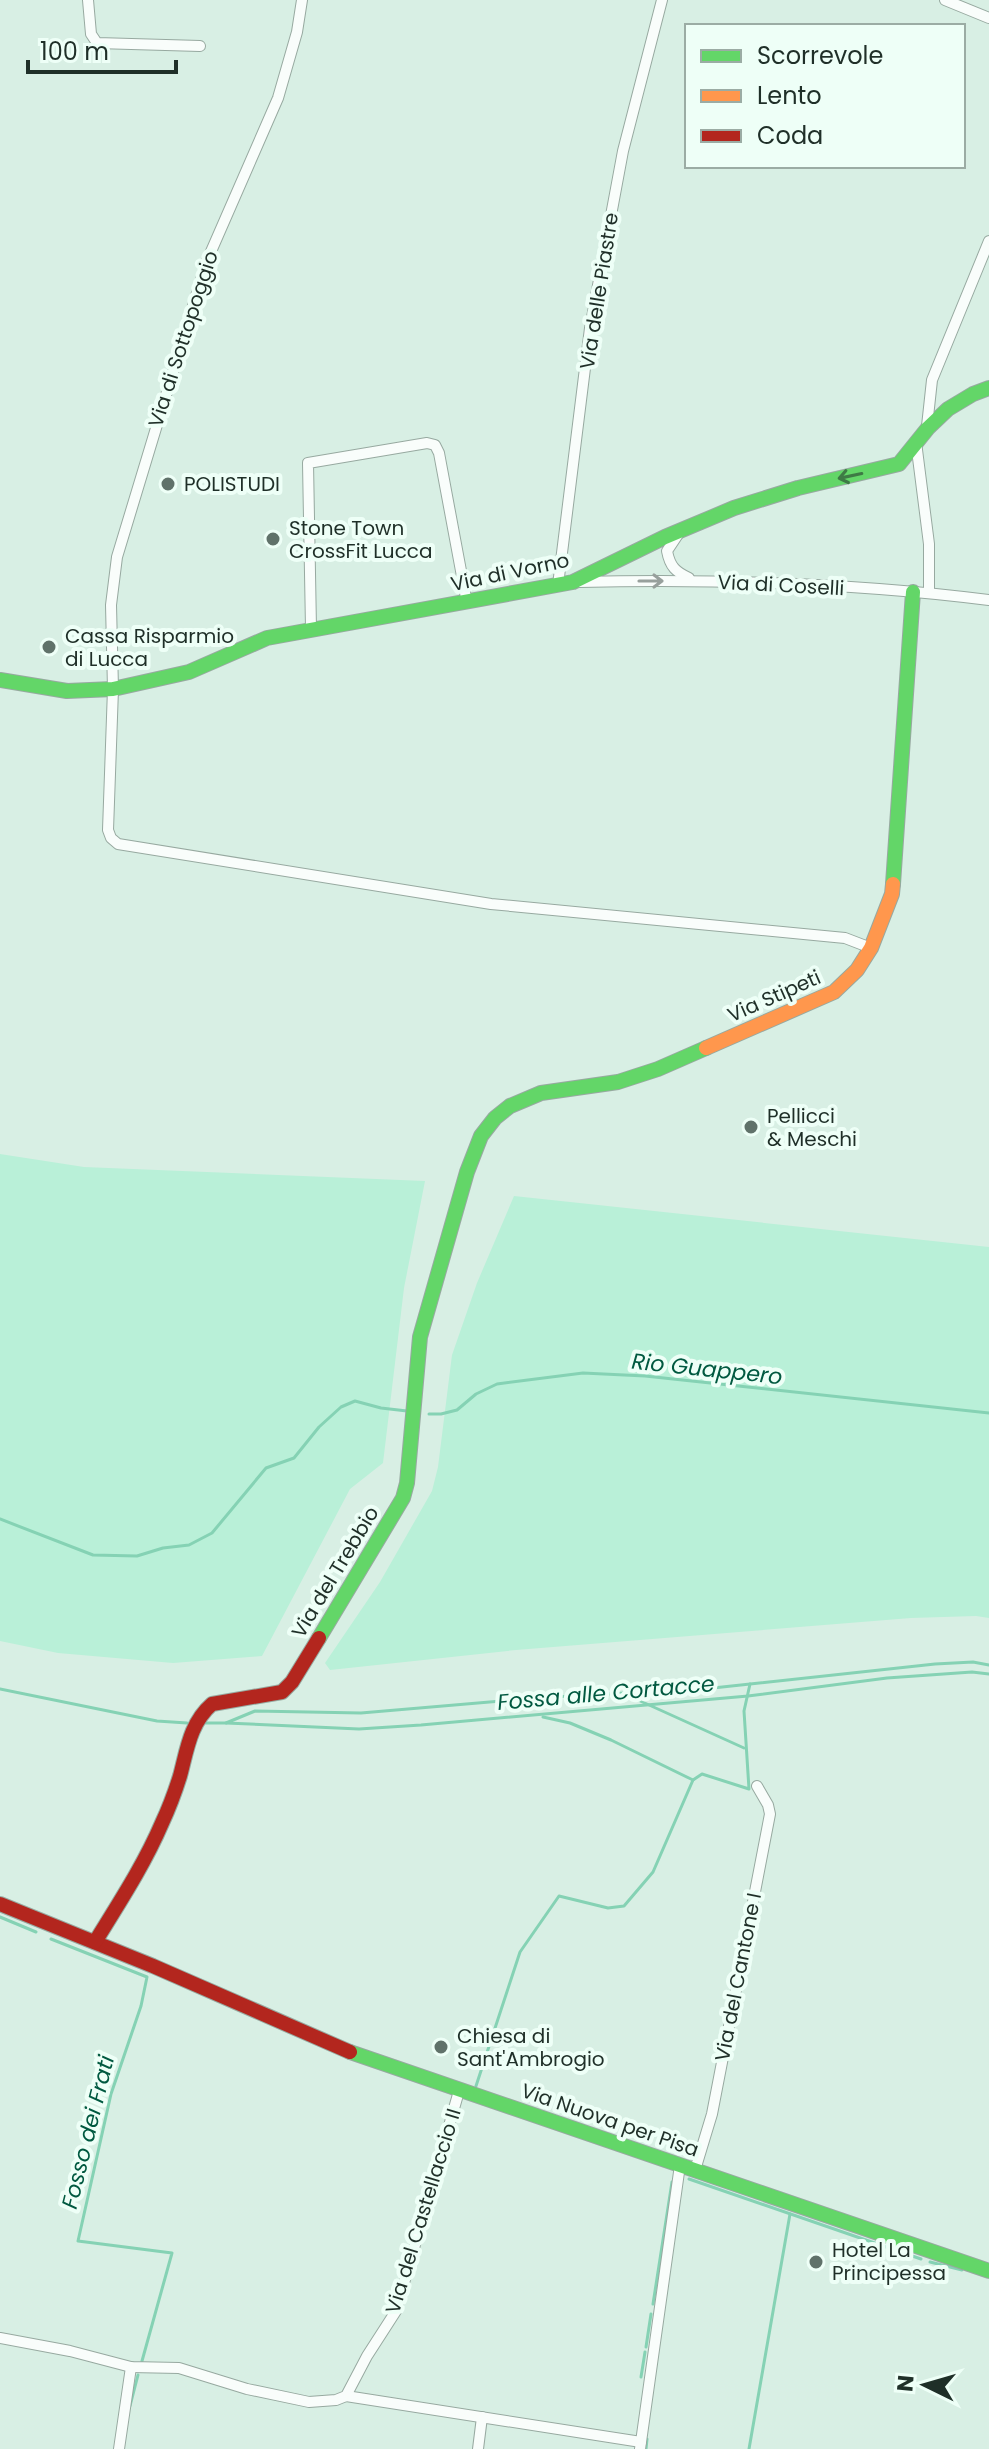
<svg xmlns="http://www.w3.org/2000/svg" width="989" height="2449" font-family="Poppins,sans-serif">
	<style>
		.green { fill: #b9f0d8 }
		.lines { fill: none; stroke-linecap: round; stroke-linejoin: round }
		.stream { stroke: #85d2b4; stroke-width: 3 }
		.street-casing { stroke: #97a9a0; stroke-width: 12 }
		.fast-casing { stroke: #97a9a0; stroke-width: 16 }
		.slow-casing { stroke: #97a9a0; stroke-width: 16 }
		.jam-casing { stroke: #97a9a0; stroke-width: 16 }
		.street { stroke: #f9fdfb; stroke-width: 10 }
		.fast { stroke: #63d668; stroke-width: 14 }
		.slow { stroke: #ff974d; stroke-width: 14 }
		.jam { stroke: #b3261e; stroke-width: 14 }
		.oneway { stroke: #3e7a45 }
		.oneway2 { stroke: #97a09c }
		.poi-dot { fill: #60726a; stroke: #eefff7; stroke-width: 3 }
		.labels { text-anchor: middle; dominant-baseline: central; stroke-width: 8; stroke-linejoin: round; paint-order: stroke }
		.street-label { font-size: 20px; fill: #1f2f28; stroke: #eefff7 }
		.poi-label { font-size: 20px; fill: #1f2f28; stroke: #eefff7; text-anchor: start }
		.water-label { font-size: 22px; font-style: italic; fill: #015940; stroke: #eefff7 }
	</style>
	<rect width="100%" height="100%" fill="#d8efe4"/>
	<g class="green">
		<path d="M0 1154 84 1167 425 1181 404 1288 383 1463 350 1489 262 1656 173 1663 58 1653 0 1641Z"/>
		<path d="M514 1196 989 1247V1618L976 1616 911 1618 516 1650 330 1670 325 1663 380 1582 432 1491 438 1467 452 1355 477 1283Z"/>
	</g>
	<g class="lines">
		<g class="stream">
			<path d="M429 1414H441L457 1410 476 1394 497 1384 583 1373 645 1376 989 1413"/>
			<path d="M0 1519 93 1555 137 1556 163 1548 189 1545 212 1533 266 1468 294 1458 319 1427 341 1407 355 1401 381 1408 407 1411"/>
			<path d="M0 1689 157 1721 187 1723"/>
			<path d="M627 1695 744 1748"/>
			<path d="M543 1717 570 1723 611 1740 693 1780"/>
			<path d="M206 1723H226L255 1711 361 1713 536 1698 713 1688 935 1664 973 1662 989 1665"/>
			<path d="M226 1723 359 1729 421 1725 748 1696 887 1678 972 1672 989 1674"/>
			<path d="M0 1917 36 1932"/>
			<path d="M51 1939 147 1977 141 2006 111 2094 78 2241 172 2253 142 2361"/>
			<path d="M476 2086 520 1952 559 1896 608 1908 624 1906 653 1872 693 1780 702 1774 749 1789 744 1711 750 1684"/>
			<path d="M689 2179 921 2259"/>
			<path d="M930 2262 962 2270"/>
			<path d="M653 2304 672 2182"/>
			<path d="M646 2347 651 2314"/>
			<path d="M641 2377 645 2352"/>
			<path d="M130 2406 138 2375"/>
			<path d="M646 2449 647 2439"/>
			<path d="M749 2449 790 2214"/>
		</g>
		<defs>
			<g id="street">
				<path d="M88 0 91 34 97 43 200 46"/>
				<path d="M302 0 297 32 278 98 206 263 117 557 111 605 113 689 108 830 111 838 118 844 491 904 845 938 871 948"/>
				<path d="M945 0 989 18"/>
				<path d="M927 426 932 380 989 241"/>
				<path d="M916 442 929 544V592"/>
				<path d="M679 533 667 551C670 567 676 572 689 578"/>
				<path d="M579 582C714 579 856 583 989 600"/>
				<path d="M558 585 590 328 623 151 662 0"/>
				<path d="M311 628 308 463 427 443 435 445 439 453 467 603"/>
				<path d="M695 2170 712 2114 770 1814 768 1805 757 1786"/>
				<path d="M0 2338 70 2351 131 2367 179 2368 247 2389 309 2402 336 2400 346 2396 367 2356 396 2311 459 2091"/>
				<path d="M346 2396 641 2442"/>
				<path d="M119 2449 131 2367"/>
				<path d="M478 2449 482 2417"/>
				<path d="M640 2449 680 2165"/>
			</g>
			<g id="fast">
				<path d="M0 680 67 691 113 689 189 672 267 638 573 582 665 537 734 508 798 488 899 464 928 428 948 409 973 394 989 388"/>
				<path d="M893 884 913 592"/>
				<path d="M319 1638 403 1498 407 1483 420 1337 467 1172 481 1136 495 1118 510 1106 541 1093 618 1082 658 1069 706 1048"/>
				<path d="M350 2052 989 2271"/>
			</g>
			<path id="slow" d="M706 1048 834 992 857 970 871 948 892 894 893 884"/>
			<g id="jam">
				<path d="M0 1904 153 1966 350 2052"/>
				<path d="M95 1942C119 1903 144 1865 162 1823 169 1808 175 1792 180 1776 187 1750 190 1723 212 1704L282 1692 292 1682 319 1638"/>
			</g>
		</defs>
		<use href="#street" class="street-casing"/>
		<use href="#fast" class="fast-casing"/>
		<use href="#slow" class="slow-casing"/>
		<use href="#jam" class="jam-casing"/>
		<use href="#street" class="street"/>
		<use href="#fast" class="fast"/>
		<use href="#slow" class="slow"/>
		<use href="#jam" class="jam"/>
	</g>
	<defs><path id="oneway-shaft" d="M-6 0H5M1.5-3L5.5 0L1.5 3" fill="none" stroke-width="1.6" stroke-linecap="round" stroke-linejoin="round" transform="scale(2)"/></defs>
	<use class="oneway" href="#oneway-shaft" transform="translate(850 476) rotate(168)"/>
	<use class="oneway2" href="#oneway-shaft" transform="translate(651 581)"/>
	<g class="poi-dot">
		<circle cx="168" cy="484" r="8"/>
		<circle cx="273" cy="539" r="8"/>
		<circle cx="49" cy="647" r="8"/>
		<circle cx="751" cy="1127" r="8"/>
		<circle cx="441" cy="2047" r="8"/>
		<circle cx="816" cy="2262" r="8"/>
	</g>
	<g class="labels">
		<g class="street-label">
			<text transform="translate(599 291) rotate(-81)">Via delle Piastre</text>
			<text transform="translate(183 339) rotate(-72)">Via di Sottopoggio</text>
			<text transform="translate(510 572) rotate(-12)">Via di Vorno</text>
			<text transform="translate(781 585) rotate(3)">Via di Coselli</text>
			<text transform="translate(774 996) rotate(-24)">Via Stipeti</text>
			<text transform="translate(335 1572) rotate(-59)">Via del Trebbio</text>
			<text transform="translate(738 1977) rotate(-79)">Via del Cantone I</text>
			<text transform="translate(610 2120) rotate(19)">Via Nuova per Pisa</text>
			<text transform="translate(423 2211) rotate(-73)">Via del Castellaccio II</text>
		</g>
		<g class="poi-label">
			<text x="184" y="484">POLISTUDI</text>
			<text x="289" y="528">Stone Town<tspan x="289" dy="23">CrossFit Lucca</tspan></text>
			<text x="65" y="636">Cassa Risparmio<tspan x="65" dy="23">di Lucca</tspan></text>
			<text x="767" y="1116">Pellicci<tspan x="767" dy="23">&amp; Meschi</tspan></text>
			<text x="457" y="2036">Chiesa di<tspan x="457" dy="23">Sant'Ambrogio</tspan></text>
			<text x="832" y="2250">Hotel La<tspan x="832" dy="23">Principessa</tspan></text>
		</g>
		<g class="water-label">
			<text transform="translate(707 1369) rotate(6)">Rio Guappero</text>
			<text transform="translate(606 1693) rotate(-5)">Fossa alle Cortacce</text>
			<text transform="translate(88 2132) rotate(-76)">Fosso dei Frati</text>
		</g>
	</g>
	<rect x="685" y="24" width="280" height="144" fill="#eefff7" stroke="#9baca4" stroke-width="2"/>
	<rect x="701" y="50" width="40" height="12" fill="#63d668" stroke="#9baca4" stroke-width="2"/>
	<text x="757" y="64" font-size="24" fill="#1f2f28">Scorrevole</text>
	<rect x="701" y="90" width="40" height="12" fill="#ff974d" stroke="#9baca4" stroke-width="2"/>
	<text x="757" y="104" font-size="24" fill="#1f2f28">Lento</text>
	<rect x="701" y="130" width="40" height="12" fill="#b3261e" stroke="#9baca4" stroke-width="2"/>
	<text x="757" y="144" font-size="24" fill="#1f2f28">Coda</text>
	<g transform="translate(925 2385) rotate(275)" stroke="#eefff7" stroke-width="6" paint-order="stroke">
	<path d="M0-6L14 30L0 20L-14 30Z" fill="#1f2f28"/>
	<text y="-12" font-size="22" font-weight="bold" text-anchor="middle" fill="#1f2f28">N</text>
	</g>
	<path d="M28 60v12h148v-12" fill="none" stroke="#1f2f28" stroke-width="4"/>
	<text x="40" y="60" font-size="24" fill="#1f2f28" stroke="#eefff7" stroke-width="6" paint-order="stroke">100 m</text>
</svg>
